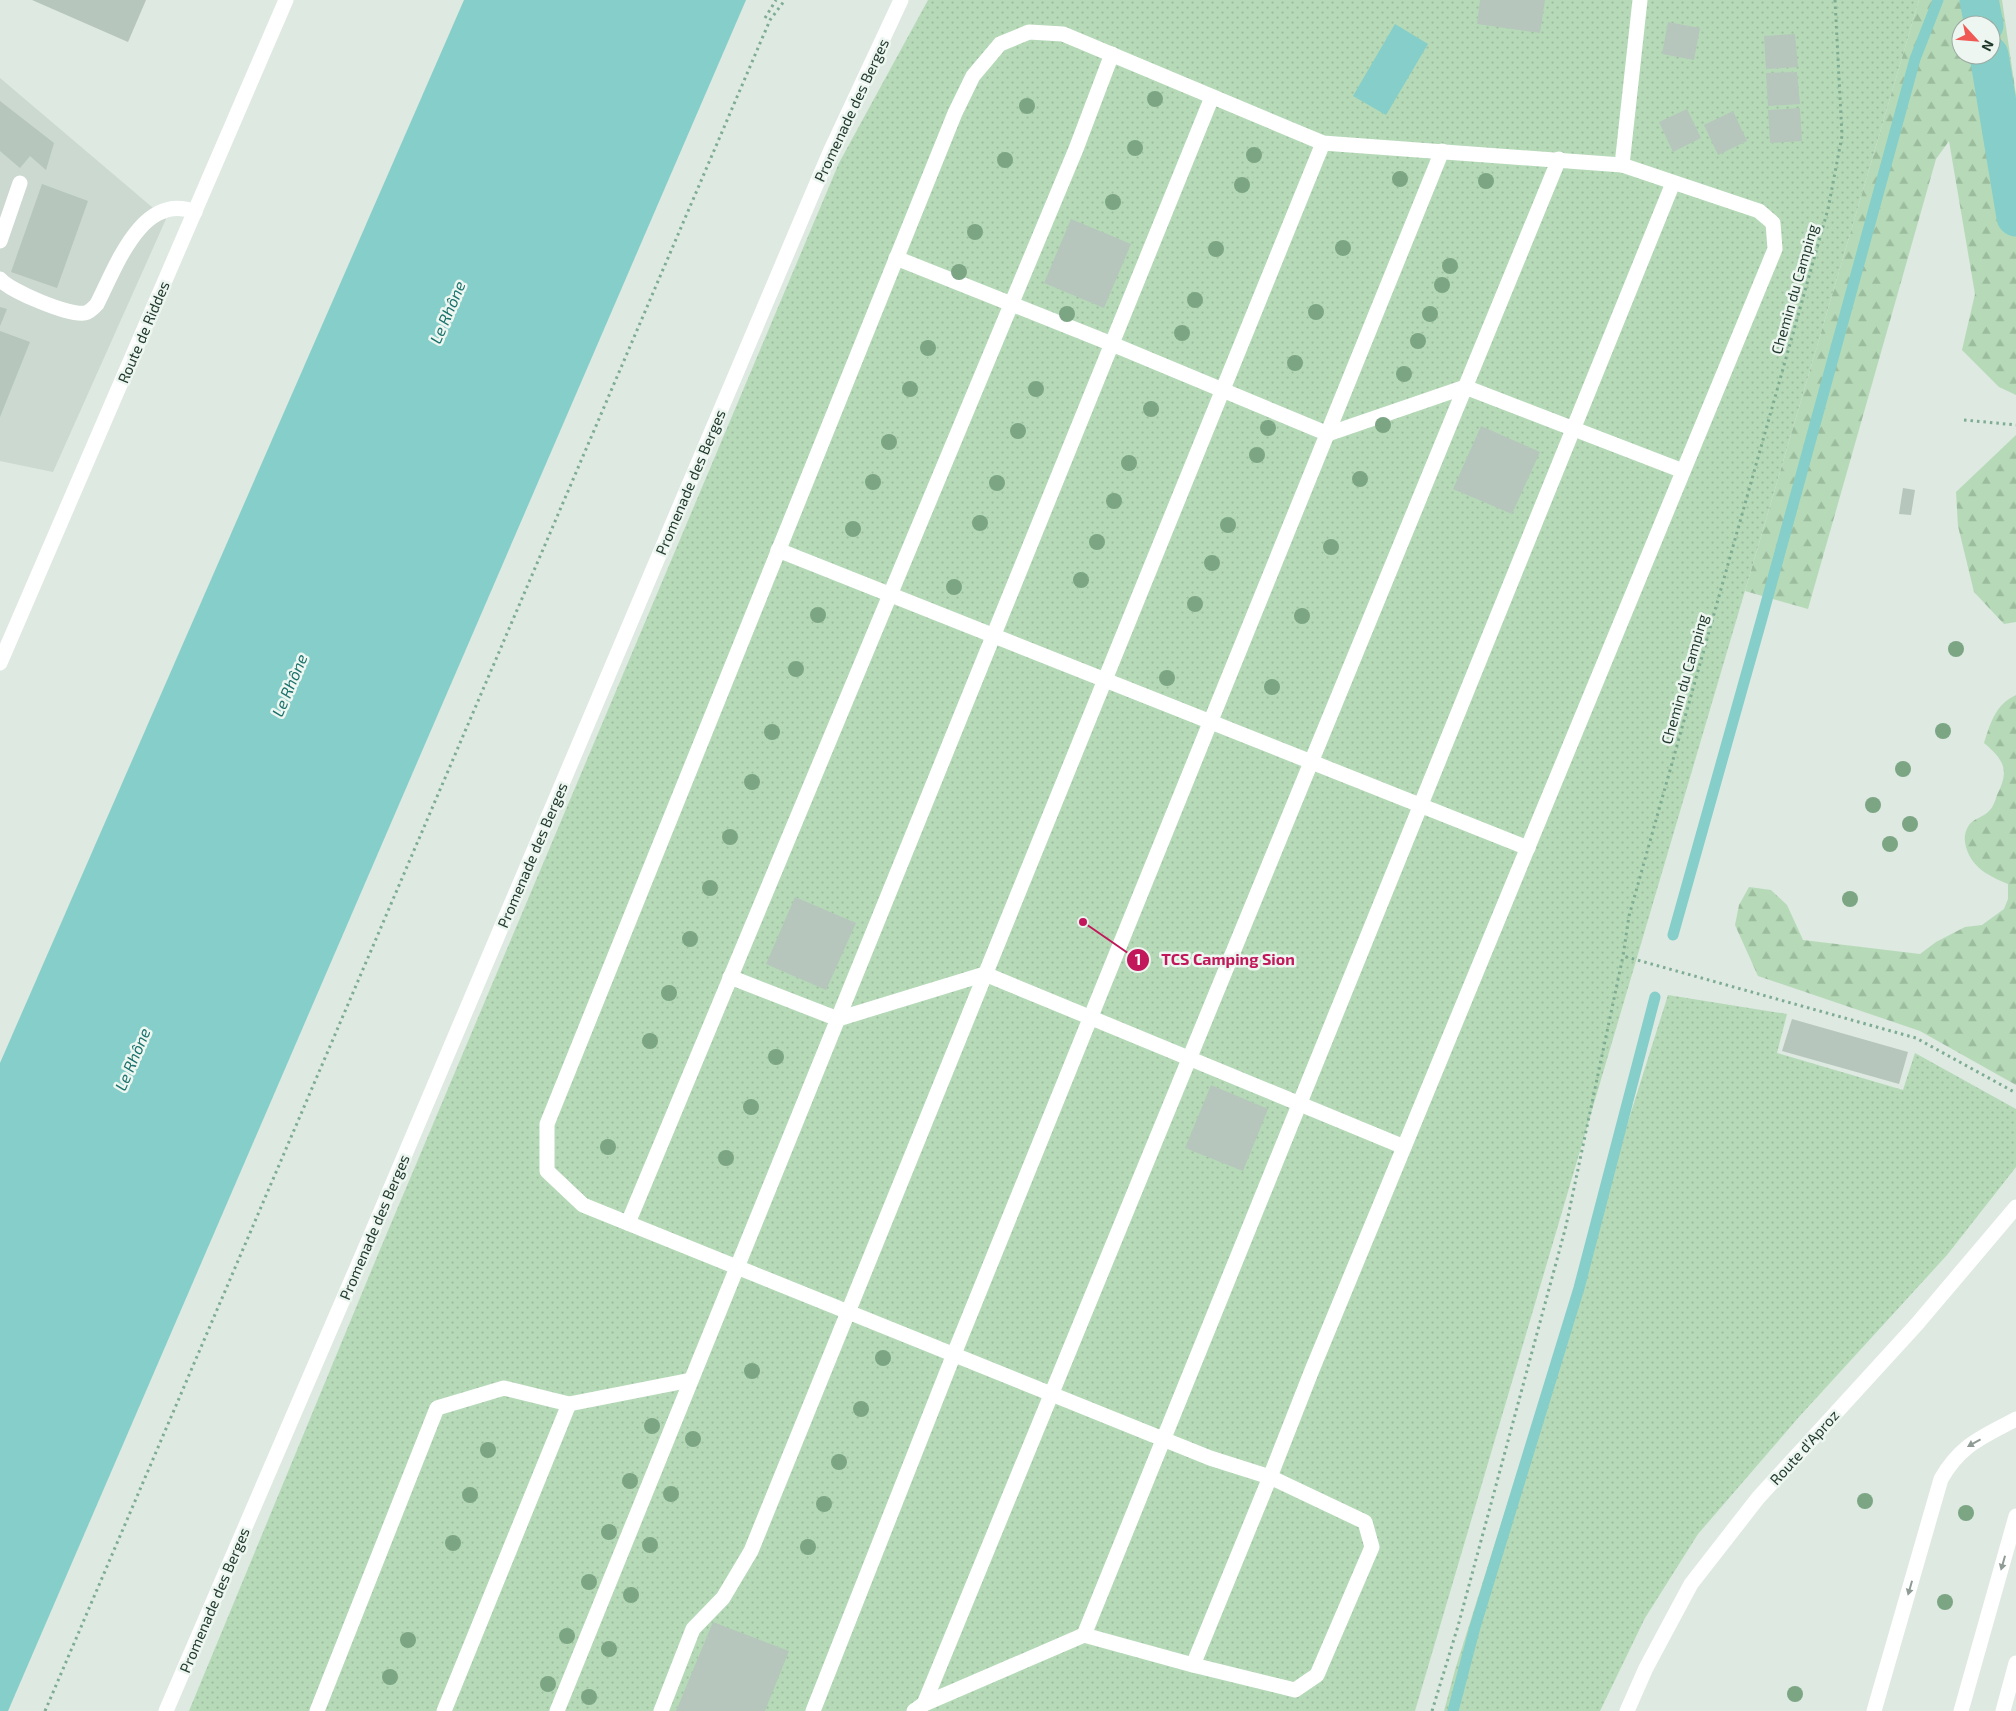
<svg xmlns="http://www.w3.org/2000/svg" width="2016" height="1711" font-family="'Exo 2',sans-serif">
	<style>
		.built { fill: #cbd9d0 }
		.green { fill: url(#green-dots) }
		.forest { fill: url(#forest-firs); fill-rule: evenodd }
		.water { fill: #85cec9 }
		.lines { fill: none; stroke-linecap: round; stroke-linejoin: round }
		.stream { stroke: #85cec9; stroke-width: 11 }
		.canal { stroke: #85cec9; stroke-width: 39 }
		.building { fill: #b6c6bc }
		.path { stroke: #7eac93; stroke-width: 3; stroke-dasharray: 2.5 4; stroke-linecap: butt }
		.minor { stroke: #fff; stroke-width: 15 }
		.tree { fill: #7ba583 }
		.oneway { fill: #8f9c96 }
		.labels { text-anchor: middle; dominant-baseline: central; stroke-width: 5; stroke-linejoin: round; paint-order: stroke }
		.street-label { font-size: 15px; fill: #1f382c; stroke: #edf6f0 }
		.water-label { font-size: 16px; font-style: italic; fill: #1b726d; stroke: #edf6f0 }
		.leader { fill: none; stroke: #c2185b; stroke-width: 2 }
		.callout-dot { fill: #c2185b; stroke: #edf6f0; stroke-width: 2 }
		.mark-label { font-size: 15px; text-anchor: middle; font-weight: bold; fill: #fff }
		.callout-label { font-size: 16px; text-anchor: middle; font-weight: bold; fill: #c2185b; stroke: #edf6f0; stroke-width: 5; stroke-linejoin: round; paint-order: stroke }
	</style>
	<defs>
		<pattern id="green-dots" width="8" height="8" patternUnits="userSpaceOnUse" patternTransform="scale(1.25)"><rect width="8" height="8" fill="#b6dab8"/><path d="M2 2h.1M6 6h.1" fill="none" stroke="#9cbc9e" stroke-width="1.8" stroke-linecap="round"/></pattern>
		<pattern id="forest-firs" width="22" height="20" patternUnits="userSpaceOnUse" patternTransform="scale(1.25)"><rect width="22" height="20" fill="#b6dab8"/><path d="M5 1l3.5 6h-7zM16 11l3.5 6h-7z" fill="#9cbc9e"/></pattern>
	</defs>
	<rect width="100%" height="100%" fill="#dde9e1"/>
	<path class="built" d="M0 78 166 219 53 472 0 461Z"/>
	<g class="green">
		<path d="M928 0H1919L1415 1711H189L379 1252 839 163Z"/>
		<path d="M1668 995 1787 1014 1777 1053 1903 1090 1915 1053 2016 1109V1167L1947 1255 1798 1418 1698 1534 1645 1618 1600 1711H1444L1455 1670Z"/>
	</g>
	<g class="forest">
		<path d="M1919 0H2002L2016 95V395L1999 387 1962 350 1975 294 1949 141 1936 159 1808 609 1745 591ZM1961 25H1991V55H1961Z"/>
		<path d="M2016 435V622L2004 624 1974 592 1958 526 1956 492Z"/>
		<path d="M2016 695V1085L1920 1031 1758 976 1735 925 1739 905 1749 887 1771 890 1787 905 1803 940 1920 954 1936 942 1965 927 1982 925 2004 909 2008 899V884C1989 876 1972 868 1966 847 1964 839 1964 833 1969 825 1973 819 1983 817 1988 812 1993 808 1995 801 1997 795 2010 770 2004 760 1984 743 1991 722 1995 705 2016 695Z"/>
	</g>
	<g class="water">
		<path d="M464 0H746L8 1711H0V1063Z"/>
		<path d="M1395 24 1428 44 1386 115 1353 96Z"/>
	</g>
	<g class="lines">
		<g class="stream">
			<path d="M1673 935 1762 618 1915 59 1938 0"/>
			<path d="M1453 1711 1475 1627 1579 1288 1655 997"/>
		</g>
		<g class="canal">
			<path d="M1979 0 1984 25"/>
			<path d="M1989 55 2016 217"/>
		</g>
	</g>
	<g class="building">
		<path d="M32 0H146L128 42Z"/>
		<path d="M1480 0H1545L1540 33 1477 24Z"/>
		<path d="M1668 22 1700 28 1694 60 1662 54Z"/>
		<path d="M1795 34 1798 67 1766 69 1764 36Z"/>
		<path d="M1797 72 1800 104 1768 106 1766 73Z"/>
		<path d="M0 101 54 143 46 170 30 156 20 168 0 151Z"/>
		<path d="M1800 108 1802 141 1770 143 1768 110Z"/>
		<path d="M1687 109 1701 138 1673 152 1659 122Z"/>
		<path d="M1733 111 1747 141 1718 155 1704 125Z"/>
		<path d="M42 184 88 201 57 288 11 272Z"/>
		<path d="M1071 219 1131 244 1104 308 1044 283Z"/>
		<path d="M0 307 7 309 0 326Z"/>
		<path d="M0 331 30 342 0 417Z"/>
		<path d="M1481 426 1540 452 1512 514 1453 489Z"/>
		<path d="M1903 488 1915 490 1911 515 1899 514Z"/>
		<path d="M795 897 856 923 826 990 766 964Z"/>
		<path d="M1792 1019 1908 1052 1899 1084 1782 1051Z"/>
		<path d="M1211 1085 1268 1109 1243 1171 1185 1148Z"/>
		<path d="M713 1622 789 1651 765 1711H676Z"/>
	</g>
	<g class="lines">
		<g class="path">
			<path d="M1835 0 1842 136 1828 209 1629 916 1623 956 1916 1038 2016 1093"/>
			<path d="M765 18 776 0"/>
			<path d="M1964 420 2016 425"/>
			<path d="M45 1711 770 20 785 0"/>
			<path d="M1432 1711 1458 1626 1566 1226 1623 956"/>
		</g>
		<g class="minor">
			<path d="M1029 32 1063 34 1323 143 1622 165 1759 211 1773 223 1775 249 1312 1370 1270 1477 1210 1458 583 1205 547 1171V1124L955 113 973 76 1000 44Z"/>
			<path d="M1622 165 1640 0"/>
			<path d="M0 241 20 183"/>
			<path d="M896 258 1112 344 1328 434 1465 387 1683 471"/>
			<path d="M0 279C10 291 69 316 85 313 90 312 94 307 97 304 116 267 142 191 195 212"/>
			<path d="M778 550 1528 848"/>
			<path d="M0 663 286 0"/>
			<path d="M730 977 838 1019 985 974 1404 1147"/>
			<path d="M628 1223 1076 149 1112 54"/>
			<path d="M1270 1477 1365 1522 1372 1547 1317 1675 1295 1690 1193 1665Z"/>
			<path d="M1084 1635 1673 183"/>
			<path d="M924 1704 1559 159"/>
			<path d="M166 1711 367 1244 830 152 901 0"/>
			<path d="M317 1711 437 1408 504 1388 569 1404 691 1380"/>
			<path d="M444 1711 569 1404"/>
			<path d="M557 1711 1212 97"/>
			<path d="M661 1711 693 1629 723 1598 751 1551 1323 143"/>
			<path d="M813 1711 954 1354 1442 151"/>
			<path d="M914 1711 924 1704 1084 1635 1193 1665"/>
			<path d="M1627 1711 1646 1668 1691 1584 1758 1498 1917 1324 2016 1207"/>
			<path d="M1874 1711 1941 1479C1961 1444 1983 1437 2016 1419"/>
			<path d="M1961 1711 2016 1516"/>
			<path d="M2003 1711 2016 1663"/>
		</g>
	</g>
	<g class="tree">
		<circle cx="1155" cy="99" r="8"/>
		<circle cx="1027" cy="106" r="8"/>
		<circle cx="1135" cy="148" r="8"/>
		<circle cx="1254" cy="155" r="8"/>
		<circle cx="1005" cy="160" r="8"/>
		<circle cx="1400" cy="179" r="8"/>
		<circle cx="1486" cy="181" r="8"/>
		<circle cx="1242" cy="185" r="8"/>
		<circle cx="1113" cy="202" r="8"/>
		<circle cx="975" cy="232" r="8"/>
		<circle cx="1343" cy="248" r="8"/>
		<circle cx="1216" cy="249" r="8"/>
		<circle cx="1450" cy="266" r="8"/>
		<circle cx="959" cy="272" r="8"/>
		<circle cx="1442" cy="285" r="8"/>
		<circle cx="1195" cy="300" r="8"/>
		<circle cx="1316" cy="312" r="8"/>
		<circle cx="1067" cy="314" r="8"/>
		<circle cx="1430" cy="314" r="8"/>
		<circle cx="1182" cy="333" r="8"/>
		<circle cx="1418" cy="341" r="8"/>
		<circle cx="928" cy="348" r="8"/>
		<circle cx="1295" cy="363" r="8"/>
		<circle cx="1404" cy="374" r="8"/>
		<circle cx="910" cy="389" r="8"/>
		<circle cx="1036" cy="389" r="8"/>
		<circle cx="1151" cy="409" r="8"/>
		<circle cx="1383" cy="425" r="8"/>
		<circle cx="1268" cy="428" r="8"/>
		<circle cx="1018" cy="431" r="8"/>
		<circle cx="889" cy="442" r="8"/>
		<circle cx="1257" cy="455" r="8"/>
		<circle cx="1129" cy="463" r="8"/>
		<circle cx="1360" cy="479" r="8"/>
		<circle cx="873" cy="482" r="8"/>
		<circle cx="997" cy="483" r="8"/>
		<circle cx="1114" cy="501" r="8"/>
		<circle cx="980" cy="523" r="8"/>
		<circle cx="1228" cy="525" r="8"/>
		<circle cx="853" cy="529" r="8"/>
		<circle cx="1097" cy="542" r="8"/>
		<circle cx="1331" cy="547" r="8"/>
		<circle cx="1212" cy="563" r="8"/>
		<circle cx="1081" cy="580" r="8"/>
		<circle cx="954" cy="587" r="8"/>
		<circle cx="1195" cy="604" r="8"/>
		<circle cx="818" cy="615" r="8"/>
		<circle cx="1302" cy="616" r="8"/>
		<circle cx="1956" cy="649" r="8"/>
		<circle cx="796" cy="669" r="8"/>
		<circle cx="1167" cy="678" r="8"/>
		<circle cx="1272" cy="687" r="8"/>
		<circle cx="1943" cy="731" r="8"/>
		<circle cx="772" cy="732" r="8"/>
		<circle cx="1903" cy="769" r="8"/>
		<circle cx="752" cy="782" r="8"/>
		<circle cx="1873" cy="805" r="8"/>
		<circle cx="1910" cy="824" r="8"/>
		<circle cx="730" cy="837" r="8"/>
		<circle cx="1890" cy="844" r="8"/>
		<circle cx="710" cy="888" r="8"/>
		<circle cx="1850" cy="899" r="8"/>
		<circle cx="690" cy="939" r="8"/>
		<circle cx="669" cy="993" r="8"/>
		<circle cx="650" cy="1041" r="8"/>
		<circle cx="776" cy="1057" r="8"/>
		<circle cx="751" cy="1107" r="8"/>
		<circle cx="608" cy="1147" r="8"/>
		<circle cx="726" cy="1158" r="8"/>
		<circle cx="883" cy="1358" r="8"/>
		<circle cx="752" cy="1371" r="8"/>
		<circle cx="861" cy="1409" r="8"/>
		<circle cx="652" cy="1426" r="8"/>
		<circle cx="693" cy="1439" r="8"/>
		<circle cx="488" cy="1450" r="8"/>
		<circle cx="839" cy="1462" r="8"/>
		<circle cx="630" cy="1481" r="8"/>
		<circle cx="671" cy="1494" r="8"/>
		<circle cx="470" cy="1495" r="8"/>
		<circle cx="1865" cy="1501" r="8"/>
		<circle cx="824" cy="1504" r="8"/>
		<circle cx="1966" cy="1513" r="8"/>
		<circle cx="609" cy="1532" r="8"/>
		<circle cx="453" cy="1543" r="8"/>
		<circle cx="650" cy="1545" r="8"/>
		<circle cx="808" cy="1547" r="8"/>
		<circle cx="589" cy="1582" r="8"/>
		<circle cx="631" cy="1595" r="8"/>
		<circle cx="1945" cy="1602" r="8"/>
		<circle cx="567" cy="1636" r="8"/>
		<circle cx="408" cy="1640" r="8"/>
		<circle cx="609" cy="1649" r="8"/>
		<circle cx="390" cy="1677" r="8"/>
		<circle cx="548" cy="1684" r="8"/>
		<circle cx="1795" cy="1694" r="8"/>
		<circle cx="589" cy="1697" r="8"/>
	</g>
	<defs><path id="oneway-solid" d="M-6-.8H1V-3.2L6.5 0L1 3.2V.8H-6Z" transform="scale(1.25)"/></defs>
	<g class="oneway">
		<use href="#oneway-solid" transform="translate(1974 1443) rotate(151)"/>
		<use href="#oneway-solid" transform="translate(2003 1563) rotate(106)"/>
		<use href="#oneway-solid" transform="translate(1910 1588) rotate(106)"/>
	</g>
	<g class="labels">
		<g class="street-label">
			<text transform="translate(851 110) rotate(-65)">Promenade des Berges</text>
			<text transform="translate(1794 289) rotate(-74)">Chemin du Camping</text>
			<text transform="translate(143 332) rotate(-67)">Route de Riddes</text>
			<text transform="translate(690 482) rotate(-67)">Promenade des Berges</text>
			<text transform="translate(1684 679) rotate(-74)">Chemin du Camping</text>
			<text transform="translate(532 855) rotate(-67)">Promenade des Berges</text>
			<text transform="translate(374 1227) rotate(-67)">Promenade des Berges</text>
			<text transform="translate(1804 1447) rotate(-48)">Route d'Aproz</text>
			<text transform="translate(214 1600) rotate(-67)">Promenade des Berges</text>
		</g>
		<g class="water-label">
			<text transform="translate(447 312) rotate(-67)">Le Rhône</text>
			<text transform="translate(289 685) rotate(-67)">Le Rhône</text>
			<text transform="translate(132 1059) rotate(-67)">Le Rhône</text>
		</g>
	</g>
	<path class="leader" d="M1083 922L1138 960"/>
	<g class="callout-dot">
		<circle cx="1083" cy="922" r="5"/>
		<circle cx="1138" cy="960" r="12"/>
	</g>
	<g class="mark-label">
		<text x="1138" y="965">1</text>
	</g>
	<g class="callout-label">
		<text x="1228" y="965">TCS Camping Sion</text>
	</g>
	<g transform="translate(1976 40) rotate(116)"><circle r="24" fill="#edf6f0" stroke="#9baaa2"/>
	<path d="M0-4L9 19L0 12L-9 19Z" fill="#f05854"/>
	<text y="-8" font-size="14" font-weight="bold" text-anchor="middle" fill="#1f382c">N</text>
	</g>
</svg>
